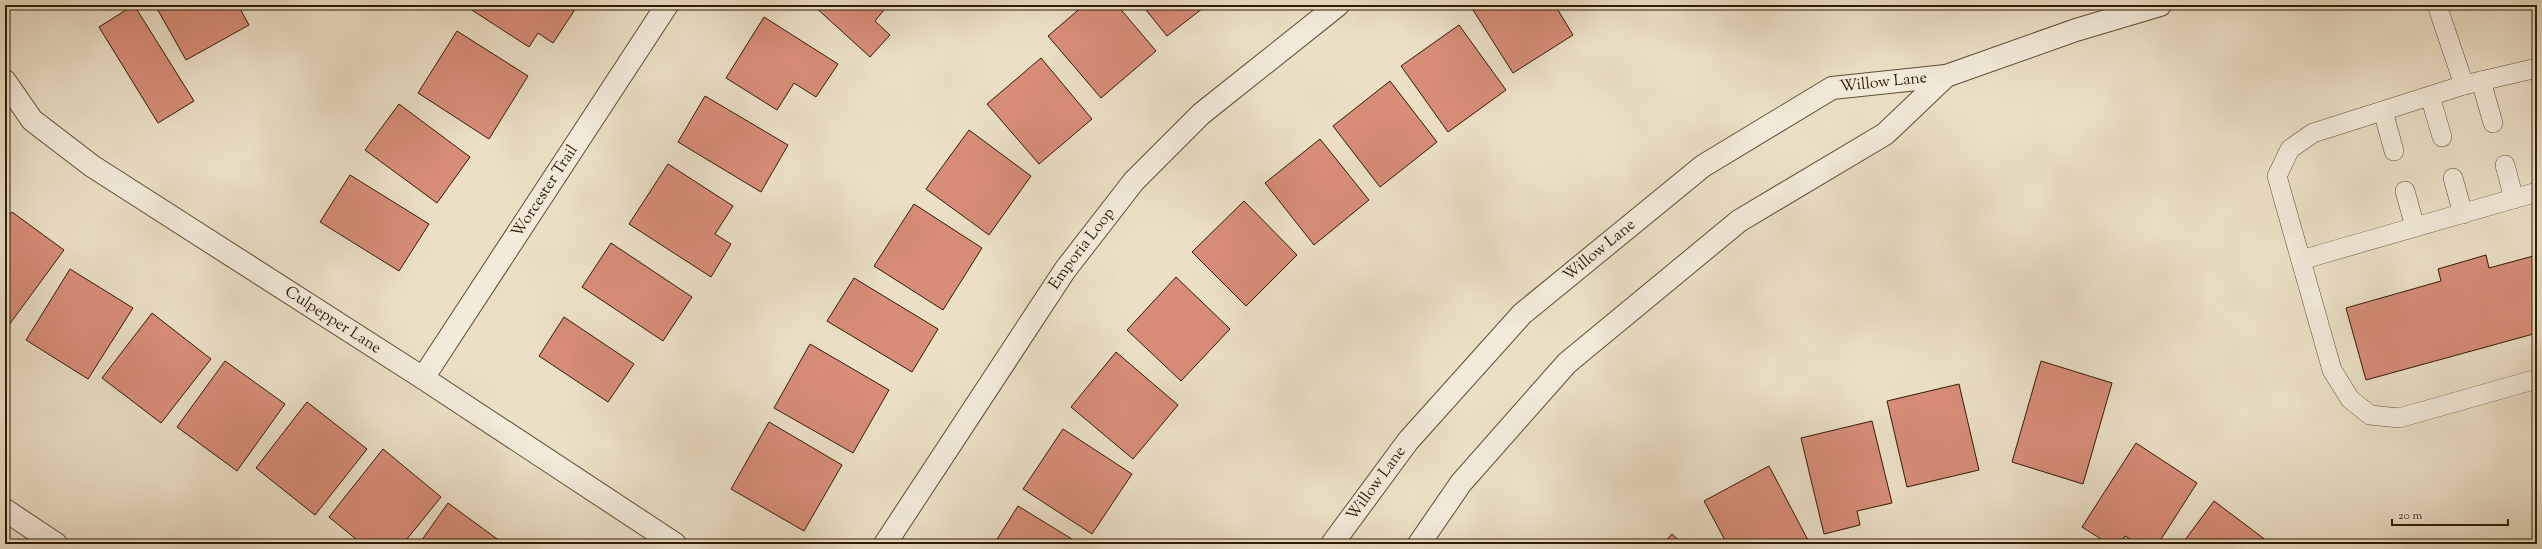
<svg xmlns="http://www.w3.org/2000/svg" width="2542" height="549" font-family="'Sorts Mill Goudy',serif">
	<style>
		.building { fill: #d88d79; stroke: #2f1c02 }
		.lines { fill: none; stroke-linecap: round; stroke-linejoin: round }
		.service-casing { stroke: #5e4d33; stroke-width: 20 }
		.minor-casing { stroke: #5e4d33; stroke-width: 24 }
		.tertiary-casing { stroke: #5e4d33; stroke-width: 24 }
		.service { stroke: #f2ebda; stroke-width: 19 }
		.minor { stroke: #f2ebda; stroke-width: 22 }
		.tertiary { stroke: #f2ebda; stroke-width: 22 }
		.labels { text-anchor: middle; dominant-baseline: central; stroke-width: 4; stroke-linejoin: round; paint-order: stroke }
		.street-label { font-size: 16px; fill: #2f1c02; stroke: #f2ebda }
	</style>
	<rect width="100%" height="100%" fill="#ebe0c6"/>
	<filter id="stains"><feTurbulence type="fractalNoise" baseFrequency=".005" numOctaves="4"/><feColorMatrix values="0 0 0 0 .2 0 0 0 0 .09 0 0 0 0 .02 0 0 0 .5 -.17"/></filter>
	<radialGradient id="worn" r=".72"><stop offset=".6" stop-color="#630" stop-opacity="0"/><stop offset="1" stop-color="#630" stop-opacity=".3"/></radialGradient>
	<g class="building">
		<path d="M134 5 194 101 158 123 99 27Z"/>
		<path d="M155 5H238L249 25 186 60Z"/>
		<path d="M464 5H566L574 11 553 43 538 33 529 47Z"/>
		<path d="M813 5H888L875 21 890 35 870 57Z"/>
		<path d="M1084 5H1117L1156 51 1101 98 1048 36Z"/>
		<path d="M1142 5H1207L1167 36Z"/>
		<path d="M1481 5H1555L1573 35 1513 73 1473 10Z"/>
		<path d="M764 17 838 64 816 97 794 83 777 110 726 78Z"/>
		<path d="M1459 25 1506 90 1448 132 1401 66Z"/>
		<path d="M457 31 528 76 489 139 418 93Z"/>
		<path d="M1041 58 1092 119 1039 164 987 104Z"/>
		<path d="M1390 81 1437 142 1380 187 1333 126Z"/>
		<path d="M705 96 788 145 761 192 678 142Z"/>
		<path d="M399 104 470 157 437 203 365 150Z"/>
		<path d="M969 130 1031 176 989 235 926 189Z"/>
		<path d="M1320 139 1369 200 1314 245 1265 183Z"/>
		<path d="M668 164 733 206 715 234 731 244 711 277 629 224Z"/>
		<path d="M350 175 429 224 399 271 320 222Z"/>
		<path d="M1244 201 1297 255 1246 306 1192 252Z"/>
		<path d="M914 204 982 248 943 310 874 266Z"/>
		<path d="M12 212 64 250 9 325 5 322V221Z"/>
		<path d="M611 243 692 297 663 341 582 287Z"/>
		<path d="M2486 255 2489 268 2537 255V333L2366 380 2346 308 2441 281 2438 269Z"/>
		<path d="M70 269 133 308 88 379 26 340Z"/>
		<path d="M1176 277 1230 329 1181 381 1127 330Z"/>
		<path d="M854 278 938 329 912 372 827 321Z"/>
		<path d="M152 313 211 359 161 423 102 378Z"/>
		<path d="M564 317 634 364 608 402 539 356Z"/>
		<path d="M810 344 889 390 853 453 774 408Z"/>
		<path d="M1116 352 1178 405 1133 459 1071 407Z"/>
		<path d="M225 361 285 404 237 471 177 427Z"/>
		<path d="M2041 361 2112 383 2083 484 2012 462Z"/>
		<path d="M1959 384 1979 470 1907 487 1887 401Z"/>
		<path d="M307 402 367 449 315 515 256 468Z"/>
		<path d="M1872 421 1892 503 1857 511 1860 525 1824 534 1801 438Z"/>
		<path d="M769 422 842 465 804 531 731 489Z"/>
		<path d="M1063 429 1132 474 1092 534 1023 489Z"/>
		<path d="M2136 443 2197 483 2158 544H2138L2125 536 2121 544H2109L2082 527Z"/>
		<path d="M383 449 441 497 403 544H362L329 517Z"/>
		<path d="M1769 466 1810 544H1727L1704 501Z"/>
		<path d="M2214 501 2271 544H2182Z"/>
		<path d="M448 503 504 544H419Z"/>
		<path d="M1018 506 1080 544H994Z"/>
		<path d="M1672 534 1683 544H1663Z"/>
	</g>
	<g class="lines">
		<defs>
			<g id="service">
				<path d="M2437 5 2464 85"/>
				<path d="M2537 68 2464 85 2313 133 2290 149 2277 176 2332 370 2350 399 2370 415 2399 418 2537 379"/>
				<path d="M2481 81 2493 123"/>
				<path d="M2430 96 2442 137"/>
				<path d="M2383 111 2394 151"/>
				<path d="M2505 165 2514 199"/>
				<path d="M2453 178 2463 214"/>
				<path d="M2405 191 2415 227"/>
				<path d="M2301 260 2537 192"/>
			</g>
			<g id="minor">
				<path id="s1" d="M5 81 32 120 92 166 423 378 675 544"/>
				<path id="s2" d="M423 378 667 5"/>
				<path d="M5 510 56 544"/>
				<path id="s3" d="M885 544 1065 270 1134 181 1201 114 1338 5"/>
			</g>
			<g id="tertiary">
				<path id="s4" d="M1332 544 1408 441 1522 314 1703 166 1832 88 1946 76 2076 30 2160 5"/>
				<path d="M1419 544 1461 483 1567 363 1739 221 1885 134 1946 76"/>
			</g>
		</defs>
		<use href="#service" class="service-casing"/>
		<use href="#minor" class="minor-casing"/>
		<use href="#tertiary" class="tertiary-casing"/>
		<use href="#service" class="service"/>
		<use href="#minor" class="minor"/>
		<use href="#tertiary" class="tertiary"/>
	</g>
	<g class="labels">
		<g class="street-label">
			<text stroke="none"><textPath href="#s4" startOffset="735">Willow Lane</textPath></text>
			<text stroke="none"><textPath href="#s2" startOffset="223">Worcester Trail</textPath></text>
			<text stroke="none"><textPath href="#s3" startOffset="355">Emporia Loop</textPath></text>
			<text stroke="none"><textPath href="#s4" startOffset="399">Willow Lane</textPath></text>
			<text stroke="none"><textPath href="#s1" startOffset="409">Culpepper Lane</textPath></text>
			<text stroke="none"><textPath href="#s4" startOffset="75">Willow Lane</textPath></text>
		</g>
	</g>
	<rect width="2542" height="549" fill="none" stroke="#ebe0c6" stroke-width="20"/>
	<rect x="6" y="6" width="2530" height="537" fill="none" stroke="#2f1c02" stroke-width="2"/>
	<rect x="10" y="10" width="2522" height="529" fill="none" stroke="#2f1c02"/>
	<path d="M2392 519v6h116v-6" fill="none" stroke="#2f1c02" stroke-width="2"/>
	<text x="2398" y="519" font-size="12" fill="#2f1c02" stroke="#f2ebda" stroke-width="3" paint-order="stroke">20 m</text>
	<rect width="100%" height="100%" filter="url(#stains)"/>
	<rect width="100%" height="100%" fill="url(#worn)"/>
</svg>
